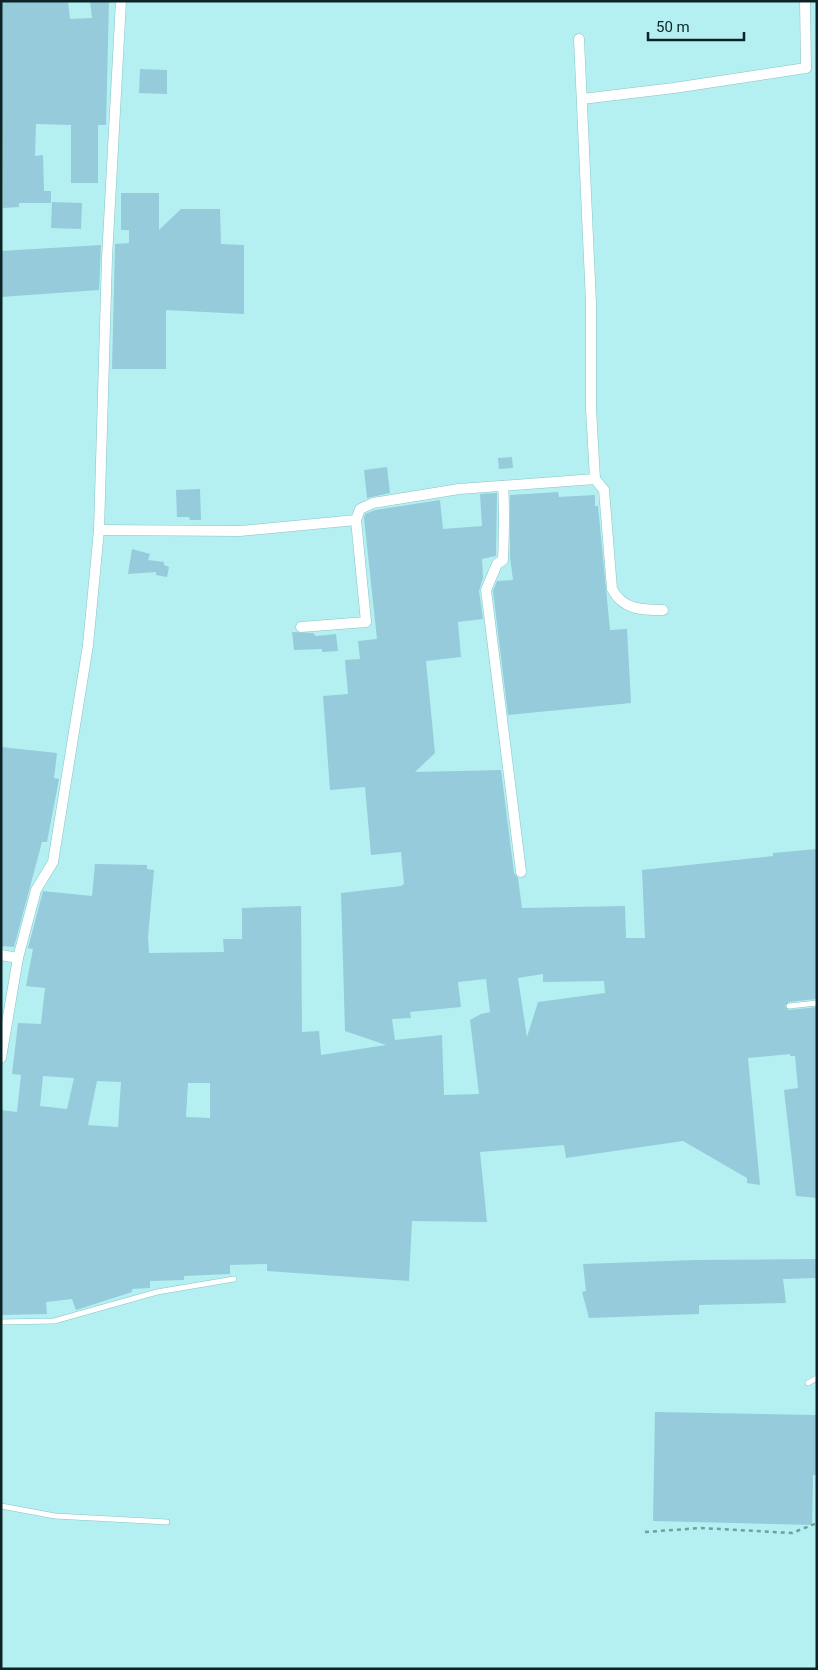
<svg xmlns="http://www.w3.org/2000/svg" width="818" height="1670" font-family="Roboto,sans-serif">
	<style>
		.building { fill: #95cbdb; fill-rule: evenodd }
		.lines { fill: none; stroke-linecap: round; stroke-linejoin: round }
		.lane-casing { stroke: #89c3c5; stroke-width: 6 }
		.street-casing { stroke: #89c3c5; stroke-width: 11 }
		.path { stroke: #719ea0; stroke-width: 2.5; stroke-dasharray: 4 4; stroke-linecap: butt }
		.lane { stroke: #fff; stroke-width: 5 }
		.street { stroke: #fff; stroke-width: 10 }
	</style>
	<rect width="100%" height="100%" fill="#b4f0f2"/>
	<g class="building">
		<path d="M1 1H68L70 19 92 18 90 1H109L106 125H98V183H71V125L36 124 35 156 43 155 44 191H51V203H19V207L3 208Z"/>
		<path d="M140 69 167 70V94L139 93Z"/>
		<path d="M121 193H159V230L181 209H220L221 244 244 245V314L166 310V369H112L115 244 129 243V230H121Z"/>
		<path d="M52 202 82 203 81 229 51 228Z"/>
		<path d="M101 245 99 290 1 297V251Z"/>
		<path d="M512 457 513 468 499 469 498 458Z"/>
		<path d="M387 467 390 493 367 498 364 470Z"/>
		<path d="M200 489 201 520H190L189 517H177L176 490Z"/>
		<path d="M558 492 559 497 595 495V506H598L610 630 627 629 631 703 508 715 493 591 497 581 513 580 510 557V495Z"/>
		<path d="M497 493 496 556 482 559 483 578 479 591 483 619 458 622 461 657 426 661 435 753 415 772 501 770 514 873 518 878 522 908 625 906 626 938H645L642 870 773 856V853L817 849V999L789 1002 785 1006 789 1010 817 1007V1198L796 1196 784 1090 798 1088 795 1056H790V1054L748 1058 760 1185 747 1183V1178L683 1141 566 1158 564 1145 480 1152 487 1222 412 1221 409 1281 267 1271V1264L230 1265V1274L184 1276V1280L150 1281V1288L132 1289V1292L76 1310 72 1299 46 1302 47 1314 1 1315V1110L17 1112 21 1075 12 1074 18 1023 41 1024 45 988 26 986 33 949 28 948 43 891 92 896 95 864 147 865V869L154 870 148 937 149 953 224 952 223 939H242V908L301 906 302 1032 319 1031 321 1055 386 1045 345 1031 341 893 401 886 404 884 401 852 371 855 365 787 330 790 323 696 348 694 345 660 360 659 358 641 377 639 364 518 365 514 375 510 440 500 443 529 482 526 480 494ZM543 974V982L604 981 605 993 538 1002 527 1037 518 978ZM486 979 490 1012 481 1014 470 1020 479 1094 444 1095 442 1035 395 1040 392 1019 411 1018 410 1012 461 1007 458 982ZM43 1076 74 1078 67 1109 40 1106ZM97 1081 121 1082 118 1127 88 1125ZM188 1083H210V1118L186 1117Z"/>
		<path d="M132 549 150 554 148 560 164 562V565L169 567 167 577 156 575V572L128 574Z"/>
		<path d="M292 632 313 633 316 636 336 634 338 651 322 652V649L294 650Z"/>
		<path d="M1 747 57 753 54 778 59 779 47 842H42L14 947 1 946Z"/>
		<path d="M817 1259V1278L783 1279 786 1303 699 1305V1314L589 1318 582 1292 586 1291 583 1264 695 1260Z"/>
		<path d="M655 1412 817 1415V1475H813L812 1525 653 1521Z"/>
	</g>
	<g class="lines">
		<defs>
			<g id="lane">
				<path d="M789 1006 817 1003"/>
				<path d="M1 1322 54 1321 157 1292 234 1279"/>
				<path d="M808 1383 817 1378"/>
				<path d="M1 1506 55 1516 167 1522"/>
			</g>
			<g id="street">
				<path d="M582 99 674 88 806 68 805 1"/>
				<path d="M595 479 604 490 612 589C623 610 642 610 663 610"/>
				<path d="M503 486C505 511 504 535 503 560L497 564 486 590 521 872"/>
				<path d="M99 530 240 531 356 520 360 509 373 503 459 489 595 479 591 409V303L579 39"/>
				<path d="M301 627 366 622 356 520"/>
				<path d="M1 955 18 958"/>
				<path d="M1 1058 18 958 36 890 53 862 88 645 99 530 107 258 121 1"/>
			</g>
		</defs>
		<use href="#lane" class="lane-casing"/>
		<use href="#street" class="street-casing"/>
		<path class="path" d="M645 1532 701 1528 792 1533 817 1523"/>
		<use href="#lane" class="lane"/>
		<use href="#street" class="street"/>
	</g>
	<rect width="818" height="1670" fill="none" stroke="#0c2425" stroke-width="5"/>
	<path d="M648 32v8h96v-8" fill="none" stroke="#0c2425" stroke-width="2.5"/>
	<text x="656" y="32" font-size="15" fill="#0c2425" stroke="#b4f0f2" stroke-width="4" paint-order="stroke">50 m</text>
</svg>
